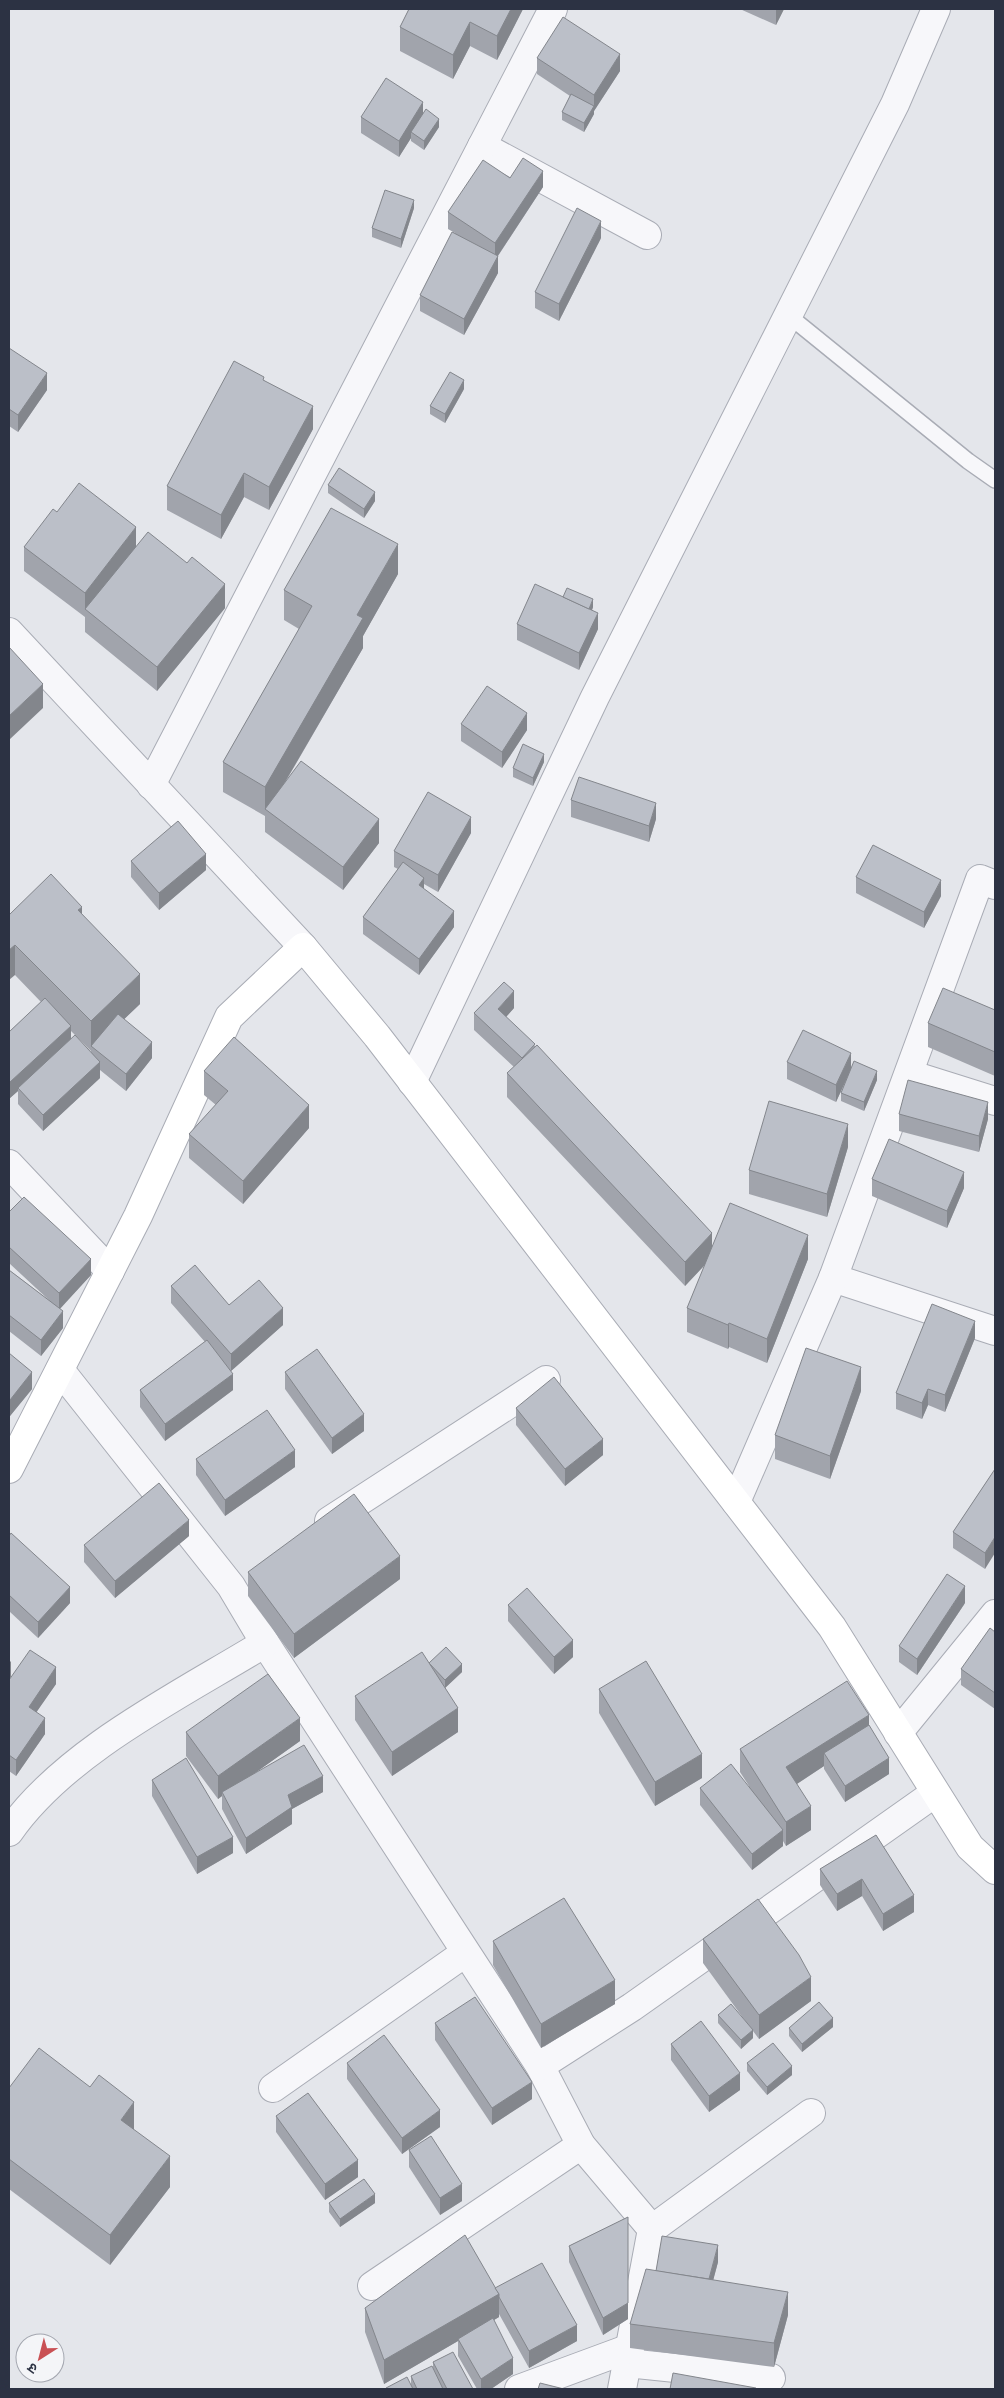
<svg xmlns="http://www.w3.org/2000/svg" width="1004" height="2398" font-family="'Roboto Condensed','Noto Sans Devanagari',sans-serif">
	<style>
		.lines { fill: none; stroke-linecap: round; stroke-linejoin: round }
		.lane-casing { stroke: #a9acb5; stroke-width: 18 }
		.street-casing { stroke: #a9acb5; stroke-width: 30 }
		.secondary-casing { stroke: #a9acb5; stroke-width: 30 }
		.lane { stroke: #f7f7fa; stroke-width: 15 }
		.street { stroke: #f7f7fa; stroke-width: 28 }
		.secondary { stroke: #fff; stroke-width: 28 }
		.wall { fill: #a1a4ac; fill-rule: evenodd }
		.shaded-wall { fill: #83868c }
		.building { fill: #bbbfc8; stroke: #83868c }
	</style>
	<rect width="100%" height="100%" fill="#e4e6eb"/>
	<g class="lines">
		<defs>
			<path id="lane" d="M788 315 968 461 995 480"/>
			<g id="street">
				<path d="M482 146 647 235"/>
				<path d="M9 632 303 947"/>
				<path d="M151 785 553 9"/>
				<path d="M909 1074 995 1101"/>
				<path d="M412 1082 595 697 895 104 936 9"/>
				<path d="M9 1164 110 1271"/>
				<path d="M833 1278 995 1331"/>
				<path d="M60 1370 231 1586 265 1643 540 2066 581 2145 652 2229 622 2389"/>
				<path d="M736 1502 833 1278 980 879 995 885"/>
				<path d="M329 1521 546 1380"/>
				<path d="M898 1733 995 1614"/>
				<path d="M9 1832C65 1751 182 1694 265 1643"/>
				<path d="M540 2066 632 2007 935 1793"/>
				<path d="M273 2088 465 1953"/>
				<path d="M652 2229 811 2113"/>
				<path d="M372 2286 581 2145"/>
				<path d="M627 2363 771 2378"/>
				<path d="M519 2389 630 2348"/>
			</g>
			<path id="secondary" d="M9 1469 138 1216 229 1017 303 947 377 1036 832 1627 970 1847 995 1870"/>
		</defs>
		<use href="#lane" class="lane-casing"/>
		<use href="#street" class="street-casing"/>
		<use href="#secondary" class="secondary-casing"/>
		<use href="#lane" class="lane"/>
		<use href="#street" class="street"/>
		<use href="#secondary" class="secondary"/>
	</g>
	<g class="wall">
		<path d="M409 9H523L497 60 470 46 453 79 400 51V27Z"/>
		<path d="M740 9H784L776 25Z"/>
		<path d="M537 58 620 71 594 111V114L584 132 562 120V112L570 96 537 74Z"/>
		<path d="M423 113 439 127 424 150 411 141V138L399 157 361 133V117Z"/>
		<path d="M510 178 543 187 498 256V273L464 335 420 311V295L455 233 448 229V212Z"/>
		<path d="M414 208 401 248 372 237V228Z"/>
		<path d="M601 238 559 321 535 308V292Z"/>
		<path d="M9 349 47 390 18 432 9 426Z"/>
		<path d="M264 380 313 429 269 510 244 497 221 539 167 510V486Z"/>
		<path d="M464 389 445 423 430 414V406Z"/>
		<path d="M328 485 375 501 364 518 328 493Z"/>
		<path d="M57 512 136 547 225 608 157 691 85 632V617L24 571V547Z"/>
		<path d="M398 574 363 636V648L286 781 379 843 343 890 265 832V816L223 792V762L299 629 284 620V590Z"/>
		<path d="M563 597 593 607 592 610 598 629 579 670 517 640V624Z"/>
		<path d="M461 724 527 730 502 768 461 741Z"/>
		<path d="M544 762 533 786 513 777V768Z"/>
		<path d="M571 800 656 819 649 842 571 817Z"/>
		<path d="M471 833 438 892 424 884V889L454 927 419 975 363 934V917L398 869 394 867V851Z"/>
		<path d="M131 861 206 870 159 910 131 877Z"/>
		<path d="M856 877 941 896 924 928 856 893Z"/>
		<path d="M82 914 140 1004 124 1019 152 1058 126 1091 100 1070V1078L43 1131 18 1104V1091L10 1098 9 1097V1032L41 1002 15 975 9 915ZM71 1031 91 1051V1053L71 1038Z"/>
		<path d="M514 1008 506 1017 535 1046 712 1246 808 1259 767 1363 729 1347 728 1349 687 1332V1308L705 1265 685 1286 507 1097V1073L514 1067 474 1030V1013Z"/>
		<path d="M995 1010V1076L928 1047V1023Z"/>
		<path d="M787 1062 851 1068 877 1080 864 1111 841 1101V1093L846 1080 836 1102 787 1079Z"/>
		<path d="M204 1071 309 1128 243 1204 189 1158V1134L216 1105 204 1095Z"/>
		<path d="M899 1114 988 1119 979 1152 899 1131Z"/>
		<path d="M848 1147 827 1217 749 1194V1170Z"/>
		<path d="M872 1179 964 1188 947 1228 872 1196Z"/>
		<path d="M9 1212 91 1275 59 1309 63 1328 41 1356 9 1331V1270L50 1301 9 1263Z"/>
		<path d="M171 1286 229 1305 283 1325 231 1371 233 1390 165 1441 140 1407V1390L205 1342 171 1303Z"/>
		<path d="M975 1338 945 1412 928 1405 922 1419 896 1409V1393Z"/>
		<path d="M9 1353 32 1389 10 1416 9 1415Z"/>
		<path d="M285 1372 364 1431 332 1454 285 1389Z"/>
		<path d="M861 1391 830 1479 775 1459V1435Z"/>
		<path d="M516 1408 603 1455 565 1486 516 1425Z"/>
		<path d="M196 1459 295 1467 225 1516 196 1475Z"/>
		<path d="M995 1469 985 1569 953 1548V1532Z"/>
		<path d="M9 1536 70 1603 38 1638 9 1611Z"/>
		<path d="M189 1536 115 1598 84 1562V1545Z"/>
		<path d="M248 1572 400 1579 294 1658 248 1596Z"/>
		<path d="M965 1603 917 1675 899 1662V1646Z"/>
		<path d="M508 1605 573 1657 554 1674 508 1621Z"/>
		<path d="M995 1632V1709L961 1685V1669Z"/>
		<path d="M429 1664 462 1672 445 1688 458 1732 392 1776 355 1720V1696Z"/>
		<path d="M11 1677 56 1684 36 1712 45 1734 16 1776 9 1771V1680Z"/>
		<path d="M599 1689 702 1778 655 1806 599 1713Z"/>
		<path d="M869 1725 889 1774 845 1802 824 1769V1766L797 1784 811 1830 786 1846 783 1841V1846L752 1870 700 1805V1788L749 1786 740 1772V1749Z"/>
		<path d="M186 1732 300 1741 252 1775 323 1792 292 1809V1824L246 1854 222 1809V1796L218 1799 186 1756Z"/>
		<path d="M152 1780 233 1853 197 1874 152 1796Z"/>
		<path d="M876 1835 914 1912 883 1931 862 1896 837 1911 820 1885V1869Z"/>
		<path d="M703 1939 811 2001 759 2039 753 2031V2038L741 2049 718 2023V2015L746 2022 703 1963Z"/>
		<path d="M493 1941 615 2004 541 2048 493 1965Z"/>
		<path d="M435 2023 532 2099 492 2125 435 2040Z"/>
		<path d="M833 2027 802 2052 789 2036V2028Z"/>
		<path d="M671 2044 740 2090 709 2112 671 2060Z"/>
		<path d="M347 2063 440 2127 402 2154 347 2079Z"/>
		<path d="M747 2063 792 2075 767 2095 747 2071Z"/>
		<path d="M9 2088 134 2130 170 2187 110 2265 9 2189Z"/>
		<path d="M276 2116 358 2177 325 2200 276 2132Z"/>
		<path d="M409 2150 462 2201 440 2215 409 2167Z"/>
		<path d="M329 2203H375L340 2227 329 2212Z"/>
		<path d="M628 2217V2319L603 2335 569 2262V2246Z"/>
		<path d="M718 2262 713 2280 788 2315 774 2367 630 2348V2324L656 2271Z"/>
		<path d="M495 2288 577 2341 529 2368 499 2314V2317L494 2320 513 2374 491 2389H477L458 2356V2341L384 2384 365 2332V2308Z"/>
		<path d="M433 2362 473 2389H386V2388L411 2384V2376L433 2369Z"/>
	</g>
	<g class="shaded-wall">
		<path d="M511 9H523L497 60V36Z"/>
		<path d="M776 9H784L776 25Z"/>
		<path d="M470 22V46L453 79V55Z"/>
		<path d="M620 54V71L594 111V95Z"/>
		<path d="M423 102V118L411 132V138L399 157V141Z"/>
		<path d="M594 106V114L584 132V123Z"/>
		<path d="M439 119V127L424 150V141Z"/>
		<path d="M543 171V187L495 260V243Z"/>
		<path d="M414 200V208L401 248V239Z"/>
		<path d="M601 221V238L559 321V304Z"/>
		<path d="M498 256V273L464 335V319Z"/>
		<path d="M47 373V390L18 432V415Z"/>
		<path d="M464 380V389L445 423V414Z"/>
		<path d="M313 406V429L269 510V487Z"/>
		<path d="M244 473V497L221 539V515Z"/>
		<path d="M375 492V501L364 518V509Z"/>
		<path d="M136 527V550L85 609V617V593Z"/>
		<path d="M398 544V574L363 636V648L268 811 265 809V787L357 615Z"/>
		<path d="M225 584V608L157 691V667Z"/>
		<path d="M593 599V607L588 621V612Z"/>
		<path d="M598 613V629L579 670V653Z"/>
		<path d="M43 684V708L9 740V716Z"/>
		<path d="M527 713V730L502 768V752Z"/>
		<path d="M544 754V762L533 786V778Z"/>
		<path d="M656 803V819L649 842V826Z"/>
		<path d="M471 817V833L438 892V875Z"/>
		<path d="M379 819V843L343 890V867Z"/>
		<path d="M206 854V870L159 910V893Z"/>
		<path d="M424 878V894L419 885Z"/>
		<path d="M941 880V896L924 928V912Z"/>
		<path d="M82 907V937L78 910Z"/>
		<path d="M454 911V927L419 975V959Z"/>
		<path d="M15 945V975L9 980V950Z"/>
		<path d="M140 974V1004L94 1048 91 1046V1051V1021Z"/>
		<path d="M514 991V1008L498 1026V1009Z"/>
		<path d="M71 1026V1043L18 1088V1091L10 1098V1082Z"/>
		<path d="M152 1042V1058L126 1091V1074Z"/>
		<path d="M851 1053V1069L836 1102V1085Z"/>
		<path d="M100 1062V1078L43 1131V1115Z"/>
		<path d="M877 1071V1080L864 1111V1102Z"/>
		<path d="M988 1102V1119L979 1152V1136Z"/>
		<path d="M309 1105V1128L243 1204V1181Z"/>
		<path d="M848 1124V1147L827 1217V1194Z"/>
		<path d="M964 1172V1188L947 1228V1211Z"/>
		<path d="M712 1233V1257L685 1286V1262Z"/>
		<path d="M808 1235V1259L767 1363V1339Z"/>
		<path d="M91 1259V1275L59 1310V1293Z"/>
		<path d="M283 1308V1325L231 1371V1354Z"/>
		<path d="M63 1311V1328L41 1356V1340Z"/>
		<path d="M975 1321V1338L945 1412V1395Z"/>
		<path d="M729 1323V1347L728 1349V1325Z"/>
		<path d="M861 1367V1391L830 1479V1456Z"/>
		<path d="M32 1372V1389L10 1416V1400Z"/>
		<path d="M233 1374V1390L165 1441V1424Z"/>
		<path d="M928 1389V1405L922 1419V1403Z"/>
		<path d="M364 1414V1431L332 1454V1438Z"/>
		<path d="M603 1439V1455L565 1486V1469Z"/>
		<path d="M295 1450V1467L225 1516V1500Z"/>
		<path d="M189 1520V1536L115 1598V1581Z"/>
		<path d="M995 1537V1553L985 1569V1553Z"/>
		<path d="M400 1556V1579L294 1658V1634Z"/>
		<path d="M965 1586V1603L917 1675V1659Z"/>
		<path d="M70 1587V1603L38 1638V1622Z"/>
		<path d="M573 1640V1657L554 1674V1657Z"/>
		<path d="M11 1661V1677L9 1680V1663Z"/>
		<path d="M462 1664V1672L445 1688V1680Z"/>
		<path d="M56 1667V1684L29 1723V1707Z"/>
		<path d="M458 1708V1732L392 1776V1752Z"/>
		<path d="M869 1715V1738L824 1753V1766L786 1791V1767Z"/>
		<path d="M45 1718V1734L16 1776V1760Z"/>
		<path d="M300 1718V1741L224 1795 222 1792V1796L218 1799V1776Z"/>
		<path d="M702 1754V1778L655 1806V1782Z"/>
		<path d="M889 1758V1774L845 1802V1786Z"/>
		<path d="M323 1776V1792L292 1809V1824L246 1854V1838L288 1795Z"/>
		<path d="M811 1806V1830L786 1846V1822Z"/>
		<path d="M783 1830V1846L752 1870V1854Z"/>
		<path d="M233 1837V1853L197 1874V1857Z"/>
		<path d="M862 1879V1896L837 1911V1894Z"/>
		<path d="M914 1895V1912L883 1931V1914Z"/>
		<path d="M811 1977V2001L759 2039V2015Z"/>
		<path d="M615 1980V2004L541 2048V2024Z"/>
		<path d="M833 2018V2027L802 2052V2044Z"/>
		<path d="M753 2030V2038L741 2049V2040Z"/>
		<path d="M792 2066V2075L767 2095V2087Z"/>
		<path d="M740 2073V2090L709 2112V2096Z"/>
		<path d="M532 2082V2099L492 2125V2108Z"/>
		<path d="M134 2102V2132L121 2120Z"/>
		<path d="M440 2110V2127L402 2154V2138Z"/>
		<path d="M170 2156V2187L110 2265V2235Z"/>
		<path d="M358 2160V2177L325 2200V2184Z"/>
		<path d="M462 2184V2201L440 2215V2198Z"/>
		<path d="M375 2194V2203L340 2227V2219Z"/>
		<path d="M718 2245V2262L708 2300V2284Z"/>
		<path d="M788 2292V2315L774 2367V2343Z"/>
		<path d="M499 2294V2317L459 2341 458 2339V2341L384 2384V2360Z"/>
		<path d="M628 2303V2319L603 2335V2318Z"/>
		<path d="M577 2325V2341L529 2368V2351Z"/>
		<path d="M513 2358V2374L491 2389H481V2379Z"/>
	</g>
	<g class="building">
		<path d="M409 9H511L497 36 470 22 453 55 400 27Z"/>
		<path d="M563 17 620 54 594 95 537 58Z"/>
		<path d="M386 78 423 102 399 141 361 117Z"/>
		<path d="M571 94 594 106 584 123 562 112Z"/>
		<path d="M426 109 439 119 424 141 411 132Z"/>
		<path d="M523 158 543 171 495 243 448 212 483 160 510 178Z"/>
		<path d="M385 190 414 200 401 239 372 228Z"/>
		<path d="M577 208 601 221 559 304 535 292Z"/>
		<path d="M452 232 498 256 464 319 420 295Z"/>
		<path d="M9 349V348L47 373 18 415 9 409Z"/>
		<path d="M234 361 264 377 263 380 313 406 269 487 244 473 221 515 167 486Z"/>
		<path d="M450 372 464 380 445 414 430 406Z"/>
		<path d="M339 468 375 492 364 509 328 485Z"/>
		<path d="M79 483 136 527 85 593 24 547 53 509 57 512Z"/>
		<path d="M331 508 398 544 357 615 363 618 265 787 223 762 312 606 284 590Z"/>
		<path d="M148 532 187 563 192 557 225 584 157 667 85 609Z"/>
		<path d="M535 584 598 613 579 653 517 624Z"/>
		<path d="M567 588 593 599 589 609 563 597Z"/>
		<path d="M9 647 43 684 9 716Z"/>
		<path d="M487 686 527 713 502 752 461 724Z"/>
		<path d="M523 744 544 754 533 778 513 768Z"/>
		<path d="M301 761 379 819 343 867 265 809Z"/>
		<path d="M579 777 656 803 649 826 571 800Z"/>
		<path d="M428 792 471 817 438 875 394 851Z"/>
		<path d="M178 821 206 854 159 893 131 861Z"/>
		<path d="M873 845 941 880 924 912 856 877Z"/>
		<path d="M403 862 424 878 419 885 454 911 419 959 363 917Z"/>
		<path d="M51 874 82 907 78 910 140 974 91 1021 15 945 9 950V915Z"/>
		<path d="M504 982 514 991 498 1009 535 1044 522 1058 474 1013Z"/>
		<path d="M943 988 995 1010V1052L928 1023Z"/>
		<path d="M45 998 71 1026 10 1082 9 1081V1032Z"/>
		<path d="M118 1014 152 1042 126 1074 91 1046Z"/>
		<path d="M803 1030 851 1053 836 1085 787 1062Z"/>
		<path d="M75 1035 100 1062 43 1115 18 1088Z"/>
		<path d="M234 1037 309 1105 243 1181 189 1134 228 1091 204 1071Z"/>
		<path d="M537 1045 712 1233 685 1262 507 1073Z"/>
		<path d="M854 1061 877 1071 864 1102 841 1093Z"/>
		<path d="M908 1080 988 1102 979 1136 899 1114Z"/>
		<path d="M769 1101 848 1124 827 1194 749 1170Z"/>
		<path d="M889 1139 964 1172 947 1211 872 1179Z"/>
		<path d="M24 1197 91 1259 59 1293 9 1247V1212Z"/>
		<path d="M730 1203 808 1235 767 1339 729 1323 728 1325 687 1308Z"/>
		<path d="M195 1265 229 1305 259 1280 283 1308 231 1354 171 1286Z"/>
		<path d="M9 1270 63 1311 41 1340 9 1315Z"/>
		<path d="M932 1304 975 1321 945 1395 928 1389 922 1403 896 1393Z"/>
		<path d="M207 1340 233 1374 165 1424 140 1390Z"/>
		<path d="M806 1348 861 1367 830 1456 775 1435Z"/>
		<path d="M317 1349 364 1414 332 1438 285 1372Z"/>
		<path d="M9 1353 32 1372 10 1400 9 1399Z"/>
		<path d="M554 1377 603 1439 565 1469 516 1408Z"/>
		<path d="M267 1410 295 1450 225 1500 196 1459Z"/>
		<path d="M995 1469V1537L985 1553 953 1532Z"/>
		<path d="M159 1483 189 1520 115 1581 84 1545Z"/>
		<path d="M354 1494 400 1556 294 1634 248 1572Z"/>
		<path d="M11 1533 70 1587 38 1622 9 1595V1536Z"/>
		<path d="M947 1574 965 1586 917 1659 899 1646Z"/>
		<path d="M527 1588 573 1640 554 1657 508 1605Z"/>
		<path d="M990 1628 995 1632V1693L961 1669Z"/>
		<path d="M446 1647 462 1664 445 1680 429 1663Z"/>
		<path d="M30 1650 56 1667 29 1707 45 1718 16 1760 9 1755V1680Z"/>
		<path d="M422 1652 458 1708 392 1752 355 1696Z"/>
		<path d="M646 1661 702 1754 655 1782 599 1689Z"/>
		<path d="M268 1674 300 1718 218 1776 186 1732Z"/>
		<path d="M847 1681 869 1715 786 1767 811 1806 786 1822 740 1749Z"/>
		<path d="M869 1725 889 1758 845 1786 824 1753Z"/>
		<path d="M304 1745 323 1776 288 1795 292 1807 246 1838 222 1792Z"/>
		<path d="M186 1758 233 1837 197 1857 152 1780Z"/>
		<path d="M731 1764 783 1830 752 1854 700 1788Z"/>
		<path d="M876 1835 914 1895 883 1914 862 1879 837 1894 820 1869Z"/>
		<path d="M564 1898 615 1980 541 2024 493 1941Z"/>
		<path d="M758 1899 799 1955 811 1977 759 2015 703 1939Z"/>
		<path d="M475 1997 532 2082 492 2108 435 2023Z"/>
		<path d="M819 2002 833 2018 802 2044 789 2028Z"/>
		<path d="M731 2004 753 2030 741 2040 718 2015Z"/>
		<path d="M701 2021 740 2073 709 2096 671 2044Z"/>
		<path d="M384 2035 440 2110 402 2138 347 2063Z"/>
		<path d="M773 2043 792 2066 767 2087 747 2063Z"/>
		<path d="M39 2048 90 2087 99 2075 134 2102 121 2120 170 2156 110 2235 9 2159V2088Z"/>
		<path d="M308 2093 358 2160 325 2184 276 2116Z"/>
		<path d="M431 2136 462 2184 440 2198 409 2150Z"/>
		<path d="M364 2179 375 2194 340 2219 329 2203Z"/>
		<path d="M628 2217V2303L603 2318 569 2246Z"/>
		<path d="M465 2235 499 2294 384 2360 365 2308Z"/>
		<path d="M662 2236 718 2245 709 2279 656 2271Z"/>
		<path d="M542 2263 577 2325 529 2351 499 2297V2294L495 2288Z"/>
		<path d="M646 2269 788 2292 774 2343 630 2324Z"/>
		<path d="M493 2318 513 2358 481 2379 458 2339Z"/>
		<path d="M453 2352 473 2389H447L433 2362Z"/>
		<path d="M432 2366 443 2389H417L411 2376Z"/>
		<path d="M673 2373 756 2388V2389H670Z"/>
		<path d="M407 2377 413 2389H386V2388Z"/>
		<path d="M540 2383 564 2389H538Z"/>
	</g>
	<rect width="1004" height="2398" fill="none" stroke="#2c3243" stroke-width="20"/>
	<g transform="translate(40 2358) rotate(216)"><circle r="24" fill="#f4f5f8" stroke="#a4a7b0"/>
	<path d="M0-4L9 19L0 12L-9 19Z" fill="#c95054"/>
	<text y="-8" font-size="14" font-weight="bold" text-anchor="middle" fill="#2c3243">उ</text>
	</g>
</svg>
